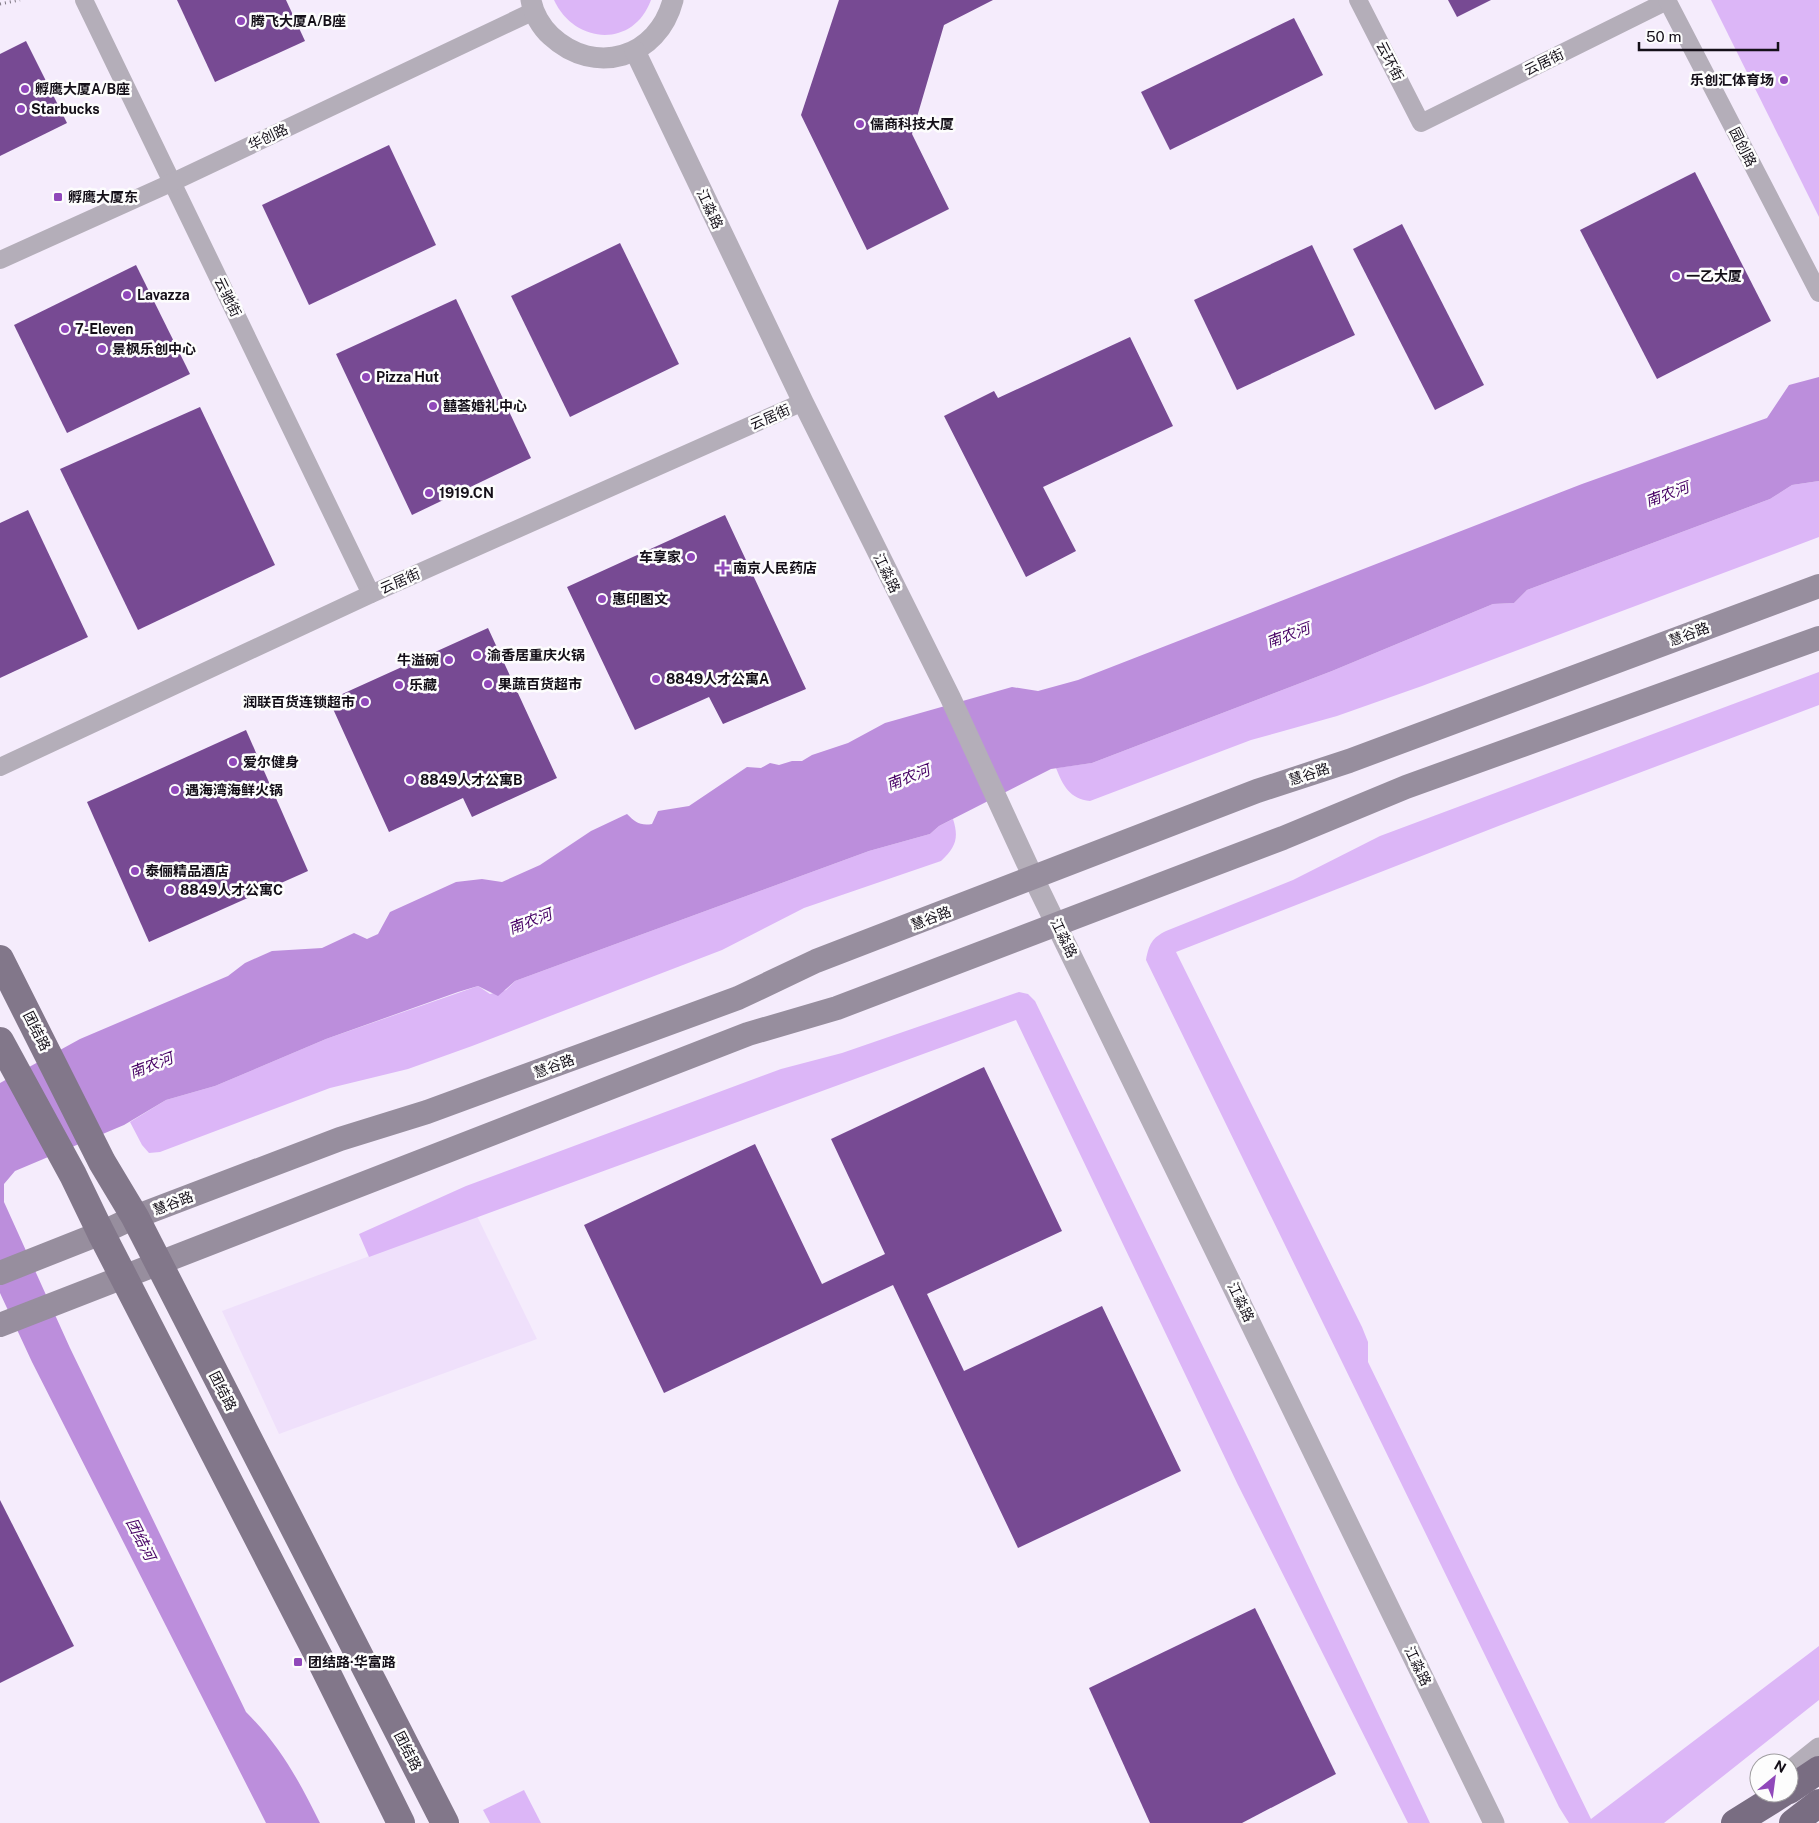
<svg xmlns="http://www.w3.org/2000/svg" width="1819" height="1823" font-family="'Public Sans','Noto Sans SC',sans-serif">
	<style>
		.built { fill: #efe0fb }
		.green { fill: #dcb6f7 }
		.water { fill: #bc8edc }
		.building { fill: #774a93 }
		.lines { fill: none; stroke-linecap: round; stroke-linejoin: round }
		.path { stroke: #807985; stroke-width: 3; stroke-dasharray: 1 4; stroke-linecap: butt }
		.minor { stroke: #b4aeb9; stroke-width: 18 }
		.tertiary { stroke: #b4aeb9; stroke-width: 21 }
		.secondary { stroke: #978e9e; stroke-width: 24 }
		.primary { stroke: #82778a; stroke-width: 28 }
		.trunk { stroke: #796d82; stroke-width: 28 }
		.poi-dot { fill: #9048ba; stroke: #fdfdfd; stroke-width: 2 }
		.labels { text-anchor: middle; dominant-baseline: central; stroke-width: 5; stroke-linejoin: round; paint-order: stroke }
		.poi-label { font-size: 14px; font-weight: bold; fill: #140f18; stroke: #fdfdfd; text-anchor: start }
		.street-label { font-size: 14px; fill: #140f18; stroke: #fdfdfd }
		.water-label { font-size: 15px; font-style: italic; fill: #470265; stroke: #fdfdfd }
	</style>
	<rect width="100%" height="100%" fill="#f5ecfc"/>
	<path class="built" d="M477 1216 537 1339 279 1434 222 1311Z"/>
	<g class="green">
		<path d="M554 0H651C633 49 574 44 554 0Z"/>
		<path d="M1711 0H1819V217Z"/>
		<path d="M1819 481V537L1422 686 1337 716 1251 740 1090 801C1070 799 1063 786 1056 768L1092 763 1332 671 1493 604 1514 603 1527 590 1770 499 1792 485Z"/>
		<path d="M1819 672V705L1501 825 1176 952 1362 1327 1368 1342V1362L1591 1819 1819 1646V1700L1664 1823H1569L1559 1807 1146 960C1149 944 1152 938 1166 931L1293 880 1380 836Z"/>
		<path d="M953 819C959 838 956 847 941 861L804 908 722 950 472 1046 408 1069 330 1088 160 1152 149 1153 142 1145 130 1122 166 1100 215 1086 326 1039 478 986 490 994 506 990 515 981 869 851 930 834 939 826Z"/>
		<path d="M1019 992 1028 994 1035 1001 1249 1441 1430 1823H1408L1238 1485 1016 1020 369 1257 359 1234 466 1186 781 1069 842 1053Z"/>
		<path d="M524 1790 541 1823H490L483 1810Z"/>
	</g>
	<path class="water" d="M1819 377V481L1792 485 1770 499 1527 590 1514 603 1493 604 1332 671 1092 763 1051 769 939 826 930 834 869 851 515 981 498 996 478 986 458 992 326 1039 215 1086 166 1100 124 1125 15 1171 4 1184V1202L70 1348 246 1712C281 1747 298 1779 320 1823H266L32 1362 0 1293V1083L80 1039 228 976 245 963 272 951 322 948 354 933 367 939 378 934 390 912 456 882 482 879 502 882 540 865 591 831 627 814C635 822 640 826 652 824L658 811 689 806 747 767 761 768 770 763 779 765 792 761H802L812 755 848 743 885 723 1012 687 1038 691 1078 680 1582 484 1767 418 1789 385Z"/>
	<g class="building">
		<path d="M177 0H286L305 41 215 82Z"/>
		<path d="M839 0H993L944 25 912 134 949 209 867 250 801 115Z"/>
		<path d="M1448 0H1491L1457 17Z"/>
		<path d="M1294 18 1323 75 1170 150 1141 92Z"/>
		<path d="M26 41 67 123 0 156V54Z"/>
		<path d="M389 145 436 245 309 305 262 205Z"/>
		<path d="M1695 172 1771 321 1657 379 1580 230Z"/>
		<path d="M1402 224 1484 385 1435 410 1353 249Z"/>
		<path d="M620 243 679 364 570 417 511 296Z"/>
		<path d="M1312 245 1355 335 1237 390 1194 300Z"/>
		<path d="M136 265 190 374 67 433 14 325Z"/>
		<path d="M456 299 531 458 412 515 336 354Z"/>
		<path d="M1130 337 1173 426 1043 487 1076 551 1026 577 944 416 994 391 998 398Z"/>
		<path d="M200 407 275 565 138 630 60 469Z"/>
		<path d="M28 510 88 637 0 678V523Z"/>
		<path d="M725 515 806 689 723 724 709 697 635 730 567 587Z"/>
		<path d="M488 628 557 778 472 817 463 798 389 832 329 700Z"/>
		<path d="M246 730 308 871 149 942 87 802Z"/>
		<path d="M984 1067 1062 1231 927 1294 964 1371 1102 1306 1181 1471 1018 1548 893 1285 664 1393 584 1225 755 1144 822 1284 885 1254 831 1139Z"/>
		<path d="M0 1500 74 1646 0 1683Z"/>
		<path d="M1255 1608 1336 1774 1242 1823H1150L1089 1688Z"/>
	</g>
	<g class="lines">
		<path class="path" d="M0 4 20 0"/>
		<g class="minor">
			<path d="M84 0 371 594"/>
			<path d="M1358 0 1421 123 1667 1"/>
			<path d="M1667 0 1819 293"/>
			<path d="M0 260 173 182 534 11"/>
			<path d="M0 767 371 594 803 402"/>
		</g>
		<g class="tertiary">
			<path d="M531 0C533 13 541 27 551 36 595 77 658 58 673 0"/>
			<path d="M635 51 803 402 950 697 1034 879 1494 1823"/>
			<path d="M1789 1772 1819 1748"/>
		</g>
		<g class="secondary">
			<path d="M0 1273 101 1233 135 1217 340 1139 427 1112 738 998 816 961 1257 791 1349 761 1819 586"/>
			<path d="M0 1325 748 1034 837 1008 1283 838 1406 787 1819 638"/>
		</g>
		<g class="primary">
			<path d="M0 959 102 1162 135 1217 445 1823"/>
			<path d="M0 1041 73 1175 101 1233 319 1657 401 1823"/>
		</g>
		<g class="trunk">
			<path d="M1789 1790 1819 1770"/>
			<path d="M1735 1823 1783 1793"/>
			<path d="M1793 1823 1819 1803"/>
		</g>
	</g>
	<g class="poi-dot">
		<circle cx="241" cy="21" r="5"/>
		<circle cx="1784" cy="80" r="5"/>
		<circle cx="25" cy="89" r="5"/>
		<circle cx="21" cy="109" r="5"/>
		<circle cx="860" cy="124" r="5"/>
		<rect x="53" y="192" width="10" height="10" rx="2.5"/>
		<circle cx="1676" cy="276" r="5"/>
		<circle cx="127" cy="295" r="5"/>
		<circle cx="65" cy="329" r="5"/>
		<circle cx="102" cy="349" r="5"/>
		<circle cx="366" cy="377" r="5"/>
		<circle cx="433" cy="406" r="5"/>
		<circle cx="429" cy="493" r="5"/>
		<circle cx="691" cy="557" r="5"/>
		<path d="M720.5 560.5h5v5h5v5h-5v5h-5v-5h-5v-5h5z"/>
		<circle cx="602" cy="599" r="5"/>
		<circle cx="477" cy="655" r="5"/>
		<circle cx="449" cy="660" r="5"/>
		<circle cx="656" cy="679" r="5"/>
		<circle cx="488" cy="684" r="5"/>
		<circle cx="399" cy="685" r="5"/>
		<circle cx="365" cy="702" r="5"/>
		<circle cx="233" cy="762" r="5"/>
		<circle cx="410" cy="780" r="5"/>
		<circle cx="175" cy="790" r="5"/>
		<circle cx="135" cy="871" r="5"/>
		<circle cx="170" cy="890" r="5"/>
		<rect x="293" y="1657" width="10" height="10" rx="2.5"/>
	</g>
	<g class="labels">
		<g class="poi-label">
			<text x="251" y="21">腾飞大厦A/B座</text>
			<text x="1774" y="80" text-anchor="end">乐创汇体育场</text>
			<text x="35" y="89">孵鹰大厦A/B座</text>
			<text x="31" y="109">Starbucks</text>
			<text x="870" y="124">儒商科技大厦</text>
			<text x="68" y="197">孵鹰大厦东</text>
			<text x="1686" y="276">一乙大厦</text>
			<text x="137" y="295">Lavazza</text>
			<text x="75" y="329">7-Eleven</text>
			<text x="112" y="349">景枫乐创中心</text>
			<text x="376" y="377">Pizza Hut</text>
			<text x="443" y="406">囍荟婚礼中心</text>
			<text x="439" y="493">1919.CN</text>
			<text x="681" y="557" text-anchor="end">车享家</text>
			<text x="733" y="568">南京人民药店</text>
			<text x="612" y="599">惠印图文</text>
			<text x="487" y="655">渝香居重庆火锅</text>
			<text x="439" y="660" text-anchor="end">牛溢碗</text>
			<text x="666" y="679">8849人才公寓A</text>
			<text x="498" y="684">果蔬百货超市</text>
			<text x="409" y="685">乐藏</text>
			<text x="355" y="702" text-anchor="end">润联百货连锁超市</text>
			<text x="243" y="762">爱尔健身</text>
			<text x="420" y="780">8849人才公寓B</text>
			<text x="185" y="790">遇海湾海鲜火锅</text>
			<text x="145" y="871">泰俪精品酒店</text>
			<text x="180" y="890">8849人才公寓C</text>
			<text x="308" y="1662">团结路·华富路</text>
		</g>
		<g class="street-label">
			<text transform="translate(1390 61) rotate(63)">云环街</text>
			<text transform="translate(1544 62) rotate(-26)">云居街</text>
			<text transform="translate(268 137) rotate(-25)">华创路</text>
			<text transform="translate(1743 147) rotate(63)">园创路</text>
			<text transform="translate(710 209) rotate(65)">江淼路</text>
			<text transform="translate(228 297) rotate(64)">云驰街</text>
			<text transform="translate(770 417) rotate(-24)">云居街</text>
			<text transform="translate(887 573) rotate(64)">江淼路</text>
			<text transform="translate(400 581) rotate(-24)">云居街</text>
			<text transform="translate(1689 634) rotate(-20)">慧谷路</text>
			<text transform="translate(1309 774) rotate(-18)">慧谷路</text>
			<text transform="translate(931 918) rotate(-21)">慧谷路</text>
			<text transform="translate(1064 938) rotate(64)">江淼路</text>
			<text transform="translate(37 1031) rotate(63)">团结路</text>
			<text transform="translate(554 1066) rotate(-20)">慧谷路</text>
			<text transform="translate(173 1203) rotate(-21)">慧谷路</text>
			<text transform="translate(1241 1302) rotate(64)">江淼路</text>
			<text transform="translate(223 1391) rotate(63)">团结路</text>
			<text transform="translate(1418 1666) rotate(64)">江淼路</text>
			<text transform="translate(408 1751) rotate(63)">团结路</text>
		</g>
		<g class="water-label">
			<text transform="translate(1667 494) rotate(-20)">南农河</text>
			<text transform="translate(1288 635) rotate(-20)">南农河</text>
			<text transform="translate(908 777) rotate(-21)">南农河</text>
			<text transform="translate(530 921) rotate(-21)">南农河</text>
			<text transform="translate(151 1065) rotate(-21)">南农河</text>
			<text transform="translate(141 1539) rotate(63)">团结河</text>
		</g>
	</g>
	<g transform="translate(1774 1778) rotate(29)"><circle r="24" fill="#fdfdfd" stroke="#a09ea1"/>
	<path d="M0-4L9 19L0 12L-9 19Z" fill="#9048ba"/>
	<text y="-8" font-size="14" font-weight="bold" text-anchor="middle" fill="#140f18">N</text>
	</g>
	<path d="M1639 42v8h139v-8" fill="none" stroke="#140f18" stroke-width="2.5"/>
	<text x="1646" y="42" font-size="15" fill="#140f18" stroke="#fdfdfd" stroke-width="4" paint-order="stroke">50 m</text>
</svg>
